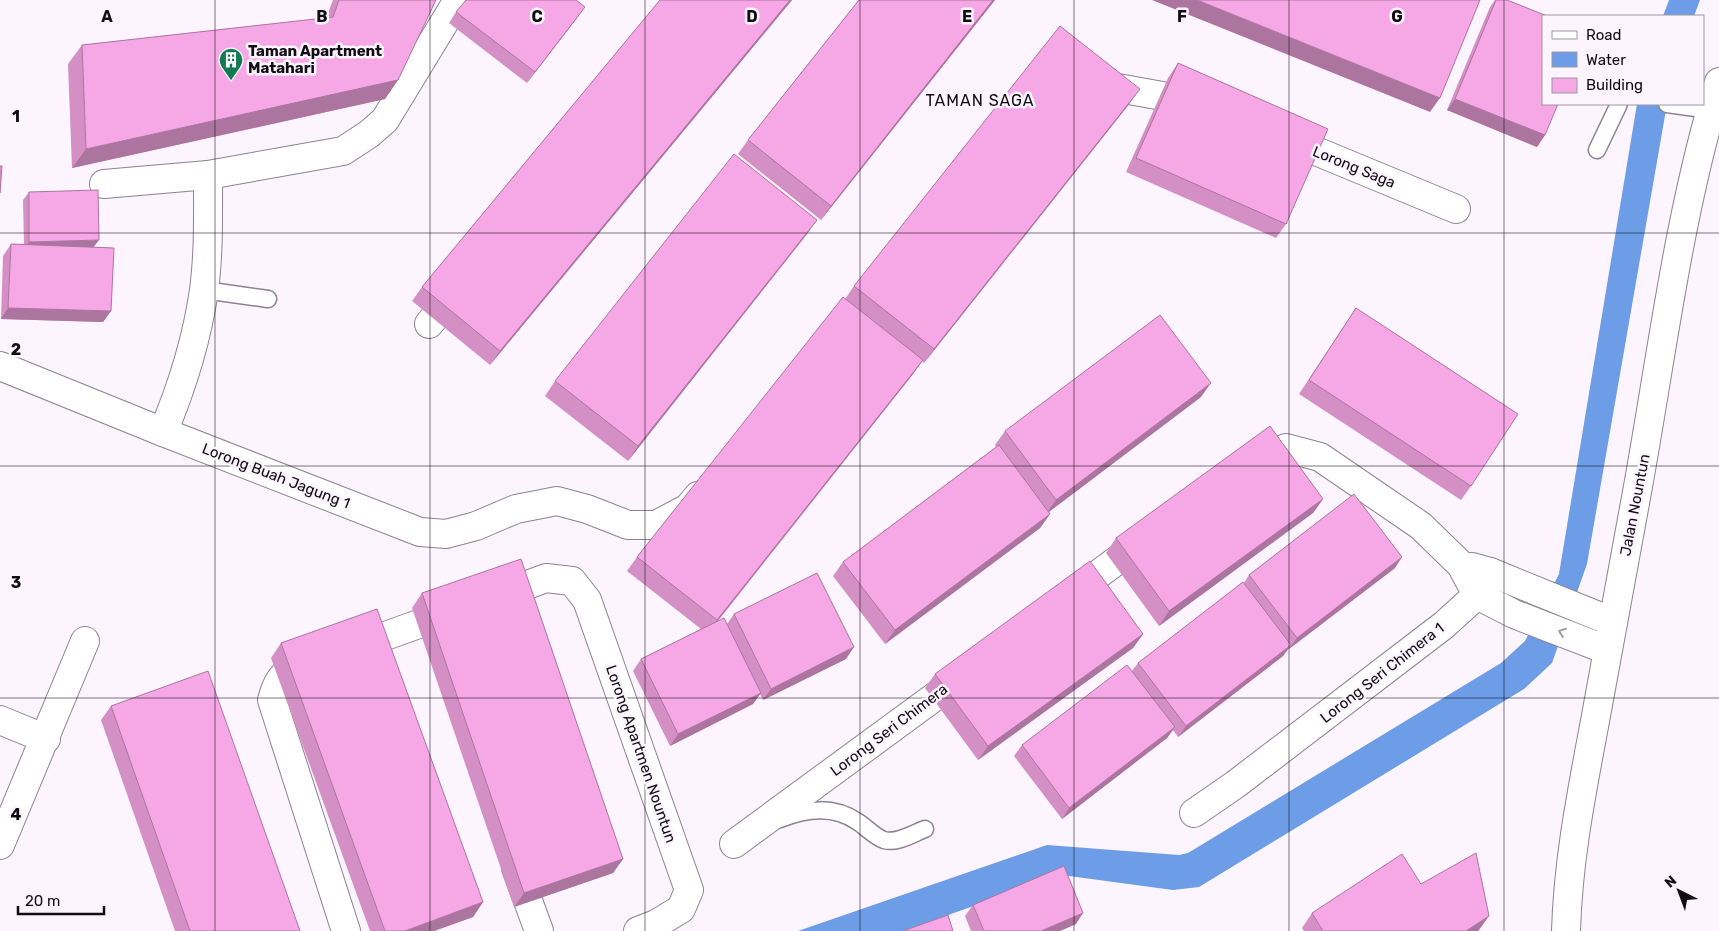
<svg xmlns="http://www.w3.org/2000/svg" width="1719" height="931" font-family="Rubik,sans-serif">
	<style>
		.water { fill: #6c9de6 }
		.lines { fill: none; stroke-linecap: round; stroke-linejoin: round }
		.lane-casing { stroke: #8d838f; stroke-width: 19 }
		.street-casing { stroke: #8d838f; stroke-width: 30 }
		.secondary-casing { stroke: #8d838f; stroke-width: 30 }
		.lane { stroke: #fff; stroke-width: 16 }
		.street { stroke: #fff; stroke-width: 28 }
		.secondary { stroke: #fff; stroke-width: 28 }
		.wall { fill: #d490c5 }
		.shaded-wall { fill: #ac75a0 }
		.building { fill: #f6a7e5; stroke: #ac75a0 }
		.oneway { stroke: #9f9ea0 }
		.grid { fill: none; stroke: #100d11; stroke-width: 1; stroke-opacity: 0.55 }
		.labels { text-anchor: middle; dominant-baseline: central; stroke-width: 5; stroke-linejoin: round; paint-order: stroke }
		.poi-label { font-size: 15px; font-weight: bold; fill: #100d11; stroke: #fcf4ff; text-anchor: start }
		.street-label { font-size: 15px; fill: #100d11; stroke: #fcf4ff }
		.neighbourhood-label { font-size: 16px; letter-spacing: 1px; fill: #100d11; stroke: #fcf4ff }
		.grid-label { font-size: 16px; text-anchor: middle; font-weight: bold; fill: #100d11; stroke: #fcf4ff; stroke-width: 5; stroke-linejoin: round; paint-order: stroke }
	</style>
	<rect width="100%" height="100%" fill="#fcf4ff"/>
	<g class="water">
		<path d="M1669 0H1700L1694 16H1663Z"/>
		<path d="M1637 104H1667L1587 564 1552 663 1524 689 1199 887 1173 890 1069 876H1058L903 931H798L1047 845 1179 855 1188 853 1501 663 1525 641 1559 574Z"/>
	</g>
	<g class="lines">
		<defs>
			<g id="lane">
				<path d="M1667 104 1710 110"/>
				<path d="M1597 150 1619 104"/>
				<path d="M204 290 268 299"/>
				<path d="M780 819C807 809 833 805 858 822 866 827 875 837 884 840 897 844 914 833 925 829"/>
			</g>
			<g id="street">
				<path d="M1101 85 1196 102"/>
				<path d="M1282 137 1456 209"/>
				<path d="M104 184 208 175 343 151 369 134 385 120 458 0"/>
				<path d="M429 324 457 290"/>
				<path d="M0 366 163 432 420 532 446 534 476 526 516 509 557 501 587 509 628 525H656L688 508 698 496"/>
				<path d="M163 432C182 387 197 339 204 290 209 252 208 213 208 175"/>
				<path d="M1250 462 1286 448 1320 457 1421 526 1461 565 1477 595 1514 614 1607 650"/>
				<path d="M1472 567 1490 572 1613 622"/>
				<path d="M1069 596 1143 541"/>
				<path d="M495 597 546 578 572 581 587 600 689 890 681 909 656 924 638 931"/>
				<path d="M352 648 452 612"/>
				<path d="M311 663C286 672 279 673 272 700L346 931"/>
				<path d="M0 720 46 739"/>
				<path d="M1194 813 1236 784 1444 625 1477 595 1490 572"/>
				<path d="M734 844 963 676"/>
				<path d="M0 845 85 641"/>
				<path d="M516 868 539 931"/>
			</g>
			<path id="secondary" d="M1566 931C1568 859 1582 791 1595 721 1608 648 1622 576 1635 503 1661 363 1677 219 1719 82"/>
		</defs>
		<use href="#lane" class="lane-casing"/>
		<use href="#street" class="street-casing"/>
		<use href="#secondary" class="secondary-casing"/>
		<use href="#lane" class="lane"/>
		<use href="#street" class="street"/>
		<use href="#secondary" class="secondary"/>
	</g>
	<g class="wall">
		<path d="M333 0H436L398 80 385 99 72 168 68 64 82 45 326 18Z"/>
		<path d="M660 0H792L490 365 412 301 422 287Z"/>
		<path d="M859 0H995L821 220 738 154 748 140Z"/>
		<path d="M1495 0H1507L1545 135 1537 147 1447 110 1490 7Z"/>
		<path d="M456 12 577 18 527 83 449 23Z"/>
		<path d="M1178 63 1286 224 1276 238 1126 172 1168 78Z"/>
		<path d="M1130 103 924 363 922 361 913 374 718 621 727 624 734 614 846 659 763 700 760 694 753 704 670 746 633 671 641 659 701 629 627 571 637 557 845 299 854 286Z"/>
		<path d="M29 192 93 248 111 311 103 322 1 319 3 256 11 244 24 245 23 200Z"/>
		<path d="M807 234 628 461 545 396 555 381Z"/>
		<path d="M1356 308 1471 486 1461 500 1299 394Z"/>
		<path d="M1201 397 1049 512 1050 514 1040 528 885 644 833 576 843 562 996 447 995 445 1005 431Z"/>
		<path d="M1323 499 1313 513 1159 626 1106 553 1116 538Z"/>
		<path d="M1395 568 1289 649V648L1283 656 1178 737 1173 730 1167 738 1062 819 1014 756 1022 745 1132 671 1138 663 1244 583 1249 575Z"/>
		<path d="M422 593 623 859 613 873 514 907 412 608Z"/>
		<path d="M1143 634 1133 648 978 760 925 688 935 674Z"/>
		<path d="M281 643 483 902 473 917 434 931H370L271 658Z"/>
		<path d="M111 706 300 931H175L101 720Z"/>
		<path d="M1421 884 1479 930 1478 931H1304L1302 928 1312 913Z"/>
		<path d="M973 905 1076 924 1060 931H971L965 916Z"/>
	</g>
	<g class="shaded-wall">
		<path d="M790 0H792L490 365 500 351Z"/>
		<path d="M993 0H995L821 220 831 206Z"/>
		<path d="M1152 0H1197L1440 98 1430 112Z"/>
		<path d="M585 7 577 18 527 83 535 72Z"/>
		<path d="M398 80 385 99 72 168 86 149Z"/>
		<path d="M1140 89 1130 103 924 363 934 349Z"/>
		<path d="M1455 99 1545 135 1537 147 1447 110Z"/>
		<path d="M817 220 807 234 628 461 638 446Z"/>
		<path d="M99 240 93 248 24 249 29 242Z"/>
		<path d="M8 308 111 311 103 322 1 319Z"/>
		<path d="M923 360 913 374 707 634 717 620Z"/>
		<path d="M1211 383 1201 397 1046 514 1056 500Z"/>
		<path d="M1323 499 1313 513 1159 626 1169 611Z"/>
		<path d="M1050 514 1040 528 885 644 895 630Z"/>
		<path d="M1402 557 1395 568 1289 649 1297 638Z"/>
		<path d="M1143 634 1133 648 978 760 988 746Z"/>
		<path d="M1291 645 1283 656 1178 737 1186 726Z"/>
		<path d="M854 647 846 659 763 700 771 689Z"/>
		<path d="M761 693 753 704 670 746 678 734Z"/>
		<path d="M1175 727 1167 738 1062 819 1069 808Z"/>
		<path d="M623 859 613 873 514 907 524 893Z"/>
		<path d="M483 902 473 917 434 931H405Z"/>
		<path d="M1083 913 1076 924 1060 931H1041Z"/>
		<path d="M1489 916 1479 930 1478 931H1466Z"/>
	</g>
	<g class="building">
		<path d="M339 0H436L398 80 86 149 82 45 333 17Z"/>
		<path d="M466 0H576L585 7 535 72 456 12Z"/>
		<path d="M660 0H790L500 351 422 287Z"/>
		<path d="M859 0H993L831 206 748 140Z"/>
		<path d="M1197 0H1480L1440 98Z"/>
		<path d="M1496 0H1507L1547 16H1543V104H1558L1545 135 1455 99Z"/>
		<path d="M1060 26 1140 89 934 349 854 286Z"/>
		<path d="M1178 63 1328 129 1286 224 1136 158Z"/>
		<path d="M734 154 817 220 638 446 555 381Z"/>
		<path d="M0 166H2L0 193Z"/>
		<path d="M98 190 99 240 29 242V192Z"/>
		<path d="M11 244 114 248 111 311 8 308Z"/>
		<path d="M843 297 923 360 717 620 637 557Z"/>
		<path d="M1356 308 1518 414 1471 486 1309 380Z"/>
		<path d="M1160 315 1211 383 1056 500 1005 431Z"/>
		<path d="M1270 426 1323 499 1169 611 1116 538Z"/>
		<path d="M999 445 1050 514 895 630 843 562Z"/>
		<path d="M1354 494 1402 557 1297 638 1249 575Z"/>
		<path d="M521 559 623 859 524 893 422 593Z"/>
		<path d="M1090 561 1143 634 988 746 935 674Z"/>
		<path d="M817 573 854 647 771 689 734 614Z"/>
		<path d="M1243 582 1291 645 1186 726 1138 663Z"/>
		<path d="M377 609 483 902 405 931H385L281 643Z"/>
		<path d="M724 618 761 693 678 734 641 659Z"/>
		<path d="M1127 665 1175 727 1069 808 1022 745Z"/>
		<path d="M208 671 300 931H190L111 706Z"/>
		<path d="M1476 853 1489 916 1466 931H1323L1312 913 1402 854 1421 884Z"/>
		<path d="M1064 866 1083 913 1041 931H984L973 905Z"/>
		<path d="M948 915 953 931H903Z"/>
	</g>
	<defs><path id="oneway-chevron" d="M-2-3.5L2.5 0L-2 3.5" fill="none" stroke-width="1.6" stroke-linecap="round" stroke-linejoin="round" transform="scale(1.25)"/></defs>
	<use class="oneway" href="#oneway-chevron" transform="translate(1562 632) rotate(-159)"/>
	<path class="grid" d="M215 0V931M430 0V931M645 0V931M860 0V931M1074 0V931M1289 0V931M1504 0V931M0 233H1719M0 466H1719M0 698H1719"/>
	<defs>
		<symbol id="building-pin" viewBox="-11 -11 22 30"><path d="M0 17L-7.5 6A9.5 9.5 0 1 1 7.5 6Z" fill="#137b54" stroke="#fcf4ff"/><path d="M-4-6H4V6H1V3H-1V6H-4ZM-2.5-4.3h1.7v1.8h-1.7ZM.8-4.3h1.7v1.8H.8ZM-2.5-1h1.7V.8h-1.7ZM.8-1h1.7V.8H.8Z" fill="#fff"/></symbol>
	</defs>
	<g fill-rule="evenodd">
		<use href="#building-pin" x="217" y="46" width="28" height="38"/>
	</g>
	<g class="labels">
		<g class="poi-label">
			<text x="248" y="51">Taman Apartment<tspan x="248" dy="17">Matahari</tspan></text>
		</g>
		<g class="street-label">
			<text transform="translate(1354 167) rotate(22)">Lorong Saga</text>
			<text transform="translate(276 476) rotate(21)">Lorong Buah Jagung 1</text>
			<text transform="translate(1635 505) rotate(-79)">Jalan Nountun</text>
			<text transform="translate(1382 673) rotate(-38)">Lorong Seri Chimera 1</text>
			<text transform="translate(889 730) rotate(-37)">Lorong Seri Chimera</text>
			<text transform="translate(641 754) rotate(71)">Lorong Apartmen Nountun</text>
		</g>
		<g class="neighbourhood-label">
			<text x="980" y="100">TAMAN SAGA</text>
		</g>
	</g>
	<g class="grid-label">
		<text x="107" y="22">A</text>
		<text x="322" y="22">B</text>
		<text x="537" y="22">C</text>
		<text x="752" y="22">D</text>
		<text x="967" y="22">E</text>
		<text x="1182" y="22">F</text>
		<text x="1397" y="22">G</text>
		<text x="16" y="122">1</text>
		<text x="16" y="355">2</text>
		<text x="16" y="588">3</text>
		<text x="16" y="820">4</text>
	</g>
	<rect x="1542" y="15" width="162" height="90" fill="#fcf4ff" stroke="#9e98a0"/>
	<rect x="1552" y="31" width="25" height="8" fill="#ffffff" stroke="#9e98a0"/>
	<text x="1586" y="40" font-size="15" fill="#100d11">Road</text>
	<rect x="1552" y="52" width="25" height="15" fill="#6c9de6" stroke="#9e98a0"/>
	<text x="1586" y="65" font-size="15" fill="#100d11">Water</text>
	<rect x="1552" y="78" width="25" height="15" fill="#f6a7e5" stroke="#9e98a0"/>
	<text x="1586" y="90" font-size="15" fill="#100d11">Building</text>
	<g transform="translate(1679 891) rotate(318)" stroke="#fcf4ff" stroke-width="4" paint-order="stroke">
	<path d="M0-4L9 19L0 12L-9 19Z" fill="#100d11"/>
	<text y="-8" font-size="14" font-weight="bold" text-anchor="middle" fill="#100d11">N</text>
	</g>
	<path d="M18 906v8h86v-8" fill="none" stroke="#100d11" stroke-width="2.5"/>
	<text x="25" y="906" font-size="15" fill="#100d11" stroke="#fcf4ff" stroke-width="4" paint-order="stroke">20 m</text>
</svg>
